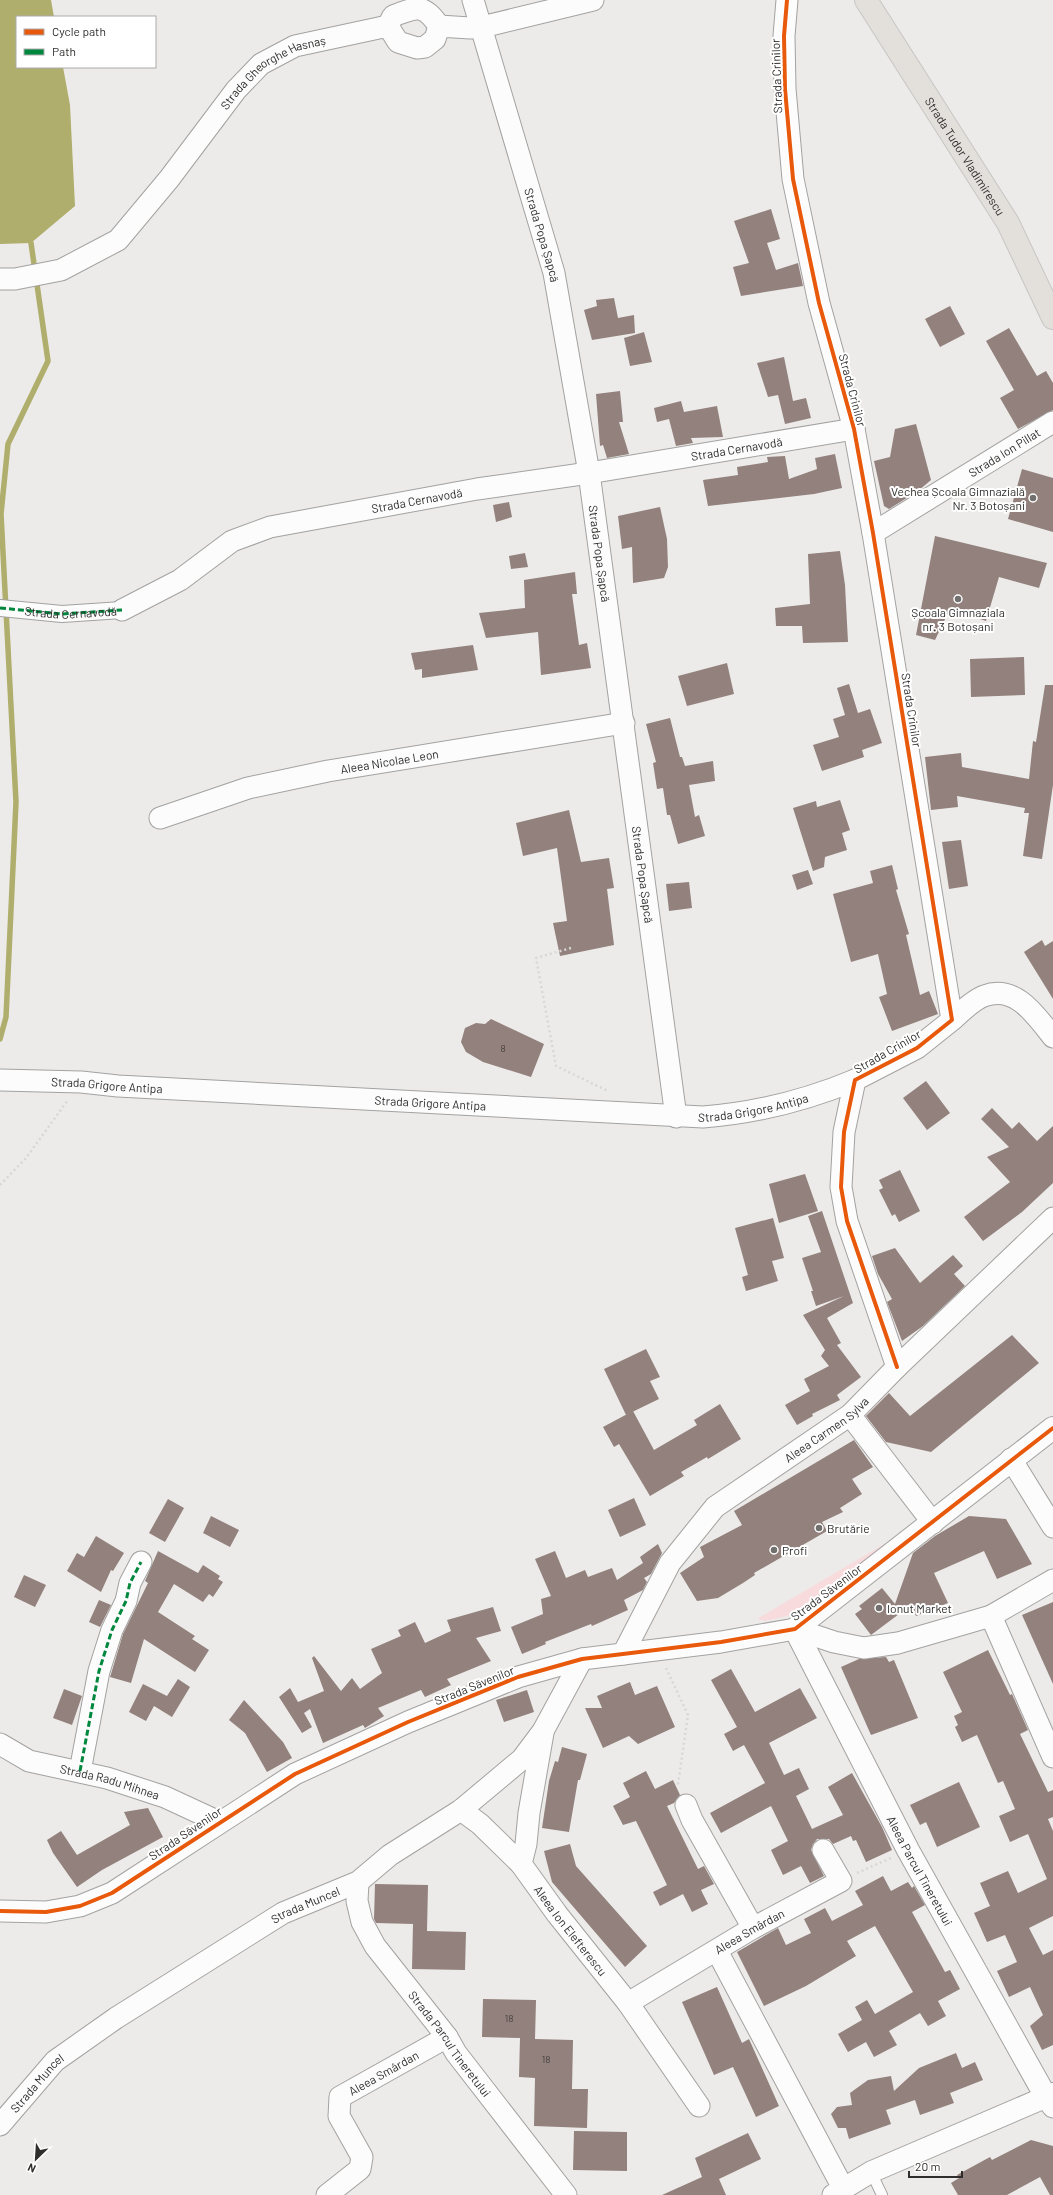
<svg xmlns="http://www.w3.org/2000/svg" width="1053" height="2195" font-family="Barlow,sans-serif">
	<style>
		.green { fill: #f7dbdd }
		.water { fill: #afae6c }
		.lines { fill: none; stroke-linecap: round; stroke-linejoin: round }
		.stream { stroke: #afae6c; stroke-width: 5.5 }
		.building { fill: #92817c }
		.service-casing { stroke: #a3a2a1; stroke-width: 12 }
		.pedestrian-casing { stroke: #a3a2a1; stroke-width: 18 }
		.minor-casing { stroke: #a3a2a1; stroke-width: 23 }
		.tertiary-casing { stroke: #a3a2a1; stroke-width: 24 }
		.primary-casing { stroke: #c7c6c5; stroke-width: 24 }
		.path { stroke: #d8d7d6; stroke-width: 2.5; stroke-dasharray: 2 3; stroke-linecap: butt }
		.service { stroke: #fcfcfc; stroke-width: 10 }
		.pedestrian { stroke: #fcfcfc; stroke-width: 16 }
		.minor { stroke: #fcfcfc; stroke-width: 21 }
		.tertiary { stroke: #fcfcfc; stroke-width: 22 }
		.primary { stroke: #e3e0db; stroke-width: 22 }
		.quiet { stroke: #00873e; stroke-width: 3; stroke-dasharray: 6 3; stroke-linecap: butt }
		.cycleway-casing { stroke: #fff; stroke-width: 6 }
		.cycleway { stroke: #e8590c; stroke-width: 4 }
		.poi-dot { fill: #72706f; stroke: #fff; stroke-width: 1.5 }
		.labels { text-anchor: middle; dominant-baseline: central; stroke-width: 4; stroke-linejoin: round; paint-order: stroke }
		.number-label { font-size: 10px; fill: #484341 }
		.street-label { font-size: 12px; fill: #2f2e2d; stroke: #fff }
		.poi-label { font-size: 12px; fill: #2f2e2d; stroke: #fff; text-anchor: start }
	</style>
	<rect width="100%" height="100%" fill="#edebe9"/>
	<path class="green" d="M891 1540 826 1591 804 1612 766 1621 757 1619Z"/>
	<path class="water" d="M0 0H51L54 17H17V67H63L70 105 75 206 31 243 0 244Z"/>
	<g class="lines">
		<path class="stream" d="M0 1039 6 1017 16 802 1 514 8 444 48 361 31 243"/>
	</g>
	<g class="building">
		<path d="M771 209 780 239 767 243 776 270 798 263 803 286 741 296 733 267 749 263 734 221Z"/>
		<path d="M614 298 618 318 634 315 635 333 592 340 584 310 597 306 596 300Z"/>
		<path d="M950 306 965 334 940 347 925 319Z"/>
		<path d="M1009 328 1037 376 1046 371 1053 383V410L1018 429 1000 398 1014 390 986 341Z"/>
		<path d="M644 332 652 362 630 366 624 338Z"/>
		<path d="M784 357 793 401 806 398 811 418 785 424 778 395 768 397 757 363Z"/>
		<path d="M620 391 623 422H619L629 454 607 458 603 445 600 446 596 394Z"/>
		<path d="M681 401 684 412 717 406 723 437 691 438 693 443 676 446 669 419 657 422 654 408Z"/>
		<path d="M916 424 931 480 918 491 889 509 884 506 874 461 890 457 895 429Z"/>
		<path d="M835 454 842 488 814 494 708 506 703 480 738 475 737 467 768 462 767 457 785 456 789 479 817 469 815 458Z"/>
		<path d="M1022 469 1053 478V532L1008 519Z"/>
		<path d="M509 502 512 517 496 522 493 505Z"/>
		<path d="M660 507 667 539 668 567 664 578 633 583 632 547 622 549 618 516Z"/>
		<path d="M935 536 1047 563 1039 588 999 577 986 621 950 609 935 640 916 635Z"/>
		<path d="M840 551 845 585 848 642 803 643 802 626H776L775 608 810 604 808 554Z"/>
		<path d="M525 553 528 567 511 569 509 556Z"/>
		<path d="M575 572 577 594H572L579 645 587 643 591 668 541 675 538 632 486 638 479 613 525 608 524 580Z"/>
		<path d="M473 645 478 670 422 678V669L415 670 411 653Z"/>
		<path d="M1024 657 1025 695 971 697 970 659Z"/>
		<path d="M727 663 734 694 687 706 678 676Z"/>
		<path d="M849 684 858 713 870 709 882 743 862 750 864 757 822 771 813 745 839 737 833 719 845 715 837 688Z"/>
		<path d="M1045 685H1053V785L1042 859 1023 856 1029 813H1024L1025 808 957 796 958 807 931 810 925 757 961 753 962 767 1029 779 1033 741 1036 742Z"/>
		<path d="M670 718 680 757H682L685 766 713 761 715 781 689 785 695 817 699 815 705 836 678 844 670 815H667L663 788 657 789 653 763 656 762 646 724Z"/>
		<path d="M840 800 850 830 842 833 847 850 825 857 824 867 813 871 793 808 816 801 817 807Z"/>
		<path d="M569 810 581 862 609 858 614 888 607 889 614 945 560 956 553 923 567 921 557 848 523 856 516 823Z"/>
		<path d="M961 840 968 886 949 889 942 842Z"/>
		<path d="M892 865 898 889 896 890 909 934 906 935 920 995 929 991 938 1014 892 1031 879 997 887 994 878 954 851 962 833 894 873 883 870 871Z"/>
		<path d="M808 870 813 884 797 890 792 875Z"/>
		<path d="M689 882 692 908 669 911 666 884Z"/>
		<path d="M1042 940 1045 946 1053 941V999L1024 952Z"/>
		<path d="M491 1019 544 1044 531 1077 483 1062 466 1052 461 1042 465 1028 476 1023 485 1024Z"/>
		<path d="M926 1081 950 1113 927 1130 903 1098Z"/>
		<path d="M992 1108 1012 1129 1019 1122 1037 1141 1053 1126V1183L1022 1212 983 1241 964 1217 1010 1182 987 1157 1009 1147 981 1119Z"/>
		<path d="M900 1170 920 1211 899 1222 895 1214 892 1216 879 1190 883 1188 879 1180Z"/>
		<path d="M805 1174 818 1211 779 1223 769 1184Z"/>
		<path d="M822 1211 853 1303 827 1318 841 1343 837 1345 861 1377 837 1395 840 1400 812 1414 813 1416 797 1425 785 1405 810 1391 804 1379 829 1366 821 1356 825 1350 803 1315 844 1296 816 1306 811 1291H813L802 1258 821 1252 808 1216Z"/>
		<path d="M773 1218 784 1258 772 1261 778 1281 746 1291 742 1277 748 1275 735 1228Z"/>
		<path d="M895 1248 920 1283 953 1255 963 1266 954 1274 965 1286 923 1326 902 1341 887 1302 892 1299 878 1274 872 1256Z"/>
		<path d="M1012 1335 1039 1363 931 1452 886 1442 866 1416 889 1393 910 1416Z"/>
		<path d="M646 1349 660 1377 650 1381 659 1399 626 1415 604 1369Z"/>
		<path d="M720 1404 741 1439 708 1459 707 1457 681 1472 684 1476 650 1496 619 1444 614 1447 603 1427 633 1411 654 1450 697 1425 694 1420Z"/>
		<path d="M854 1440 873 1467 852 1479 862 1494 840 1508 843 1512 822 1522 827 1531 754 1573 755 1575 743 1583 718 1598 697 1601 680 1573 704 1557 700 1547 742 1525 734 1511Z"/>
		<path d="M634 1498 646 1525 620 1537 608 1510Z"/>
		<path d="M168 1499 184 1508 165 1542 149 1533Z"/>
		<path d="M211 1516 239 1530 230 1547 203 1533Z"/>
		<path d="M969 1516 1006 1519 1032 1564 997 1579 984 1551 934 1573 948 1603 916 1616 911 1605 871 1635 855 1614 862 1609 859 1606 882 1588 895 1604 913 1553 935 1536Z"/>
		<path d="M96 1536 124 1553 113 1571 111 1570 101 1592 67 1571 77 1553 84 1557Z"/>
		<path d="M658 1544 662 1553 651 1574 644 1578 647 1582 643 1590 624 1600 628 1610 592 1626 591 1624 545 1642 546 1644 522 1654 511 1627 543 1614 541 1599 551 1596 535 1559 555 1551 566 1578 585 1570 588 1577 612 1568 617 1580 643 1563 640 1557Z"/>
		<path d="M158 1551 198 1573 203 1565 220 1576 218 1579 223 1582 213 1597 209 1594 203 1602 174 1584 158 1612 195 1636 192 1639 209 1650 195 1672 144 1639 131 1683 110 1677 111 1674 123 1634 148 1583 145 1581Z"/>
		<path d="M24 1575 46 1585 35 1607 14 1597Z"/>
		<path d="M99 1600 111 1605 100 1627 89 1622Z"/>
		<path d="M1053 1602V1684L1022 1615Z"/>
		<path d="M493 1607 501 1631 476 1638 491 1661 447 1679 451 1685 425 1697 421 1690 378 1708 384 1716 365 1728 363 1725 323 1743 310 1709 304 1713 312 1727 302 1733 279 1697 290 1688 298 1702 324 1691 312 1658 314 1656 341 1691 352 1678 360 1689 382 1673 371 1649 401 1636 398 1630 415 1622 425 1643 451 1631 447 1620Z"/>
		<path d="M988 1650 1010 1695 1012 1694 1028 1730 1020 1734 1048 1792 1053 1790V1817L1048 1819 1053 1831V1916L1029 1928 1043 1955 1053 1950V2045L1042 2050 1030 2026 1043 2015 1030 1987 1009 1997 997 1971 1017 1962 1005 1935 987 1942 974 1913 990 1906 980 1883 1008 1871 1018 1893 1047 1879 1028 1834 1010 1842 999 1816 1015 1809 1003 1781 998 1783 977 1735 962 1742 955 1727 958 1725 954 1716 962 1712 943 1672Z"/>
		<path d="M886 1657 889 1662 894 1660 918 1718 871 1735 841 1667 859 1659Z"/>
		<path d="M731 1669 755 1712 800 1688 817 1718 769 1743 784 1775 799 1768 809 1789 796 1796 812 1829 843 1815 828 1787 852 1773 882 1827 892 1850 866 1862 856 1840 853 1841 851 1836 833 1844 829 1839H817L813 1844 811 1850 824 1876 810 1883 801 1866 783 1875 771 1850 788 1841 771 1806 721 1833 710 1813 765 1783 744 1745 733 1751 724 1734 737 1727 711 1680Z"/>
		<path d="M178 1679 190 1687 172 1717 154 1706 146 1721 129 1712 143 1684 167 1696Z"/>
		<path d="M630 1682 635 1695 657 1686 675 1727 638 1744 629 1736 603 1748 585 1708H602L597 1696Z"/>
		<path d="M64 1689 82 1696 72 1725 53 1718Z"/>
		<path d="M527 1690 534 1712 504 1722 496 1700Z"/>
		<path d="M244 1700 283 1742 292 1758 267 1772 245 1733 229 1720Z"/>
		<path d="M562 1747 587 1754 580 1780H578L569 1832 542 1828 549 1781 555 1761 558 1762Z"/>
		<path d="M646 1771 655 1789 673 1780 680 1795 674 1803 667 1806 698 1869 704 1866 714 1884 701 1890 708 1904 692 1912 683 1894 660 1906 653 1892 667 1885 636 1821 623 1825 613 1806 630 1797 623 1783Z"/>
		<path d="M959 1782 980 1827 937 1847 926 1822 920 1825 910 1805Z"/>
		<path d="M148 1808 163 1837 102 1870 77 1887 53 1853 47 1840 61 1831 77 1855 130 1825 124 1812Z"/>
		<path d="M570 1844 576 1866 647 1946 625 1967 552 1882 544 1851Z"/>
		<path d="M883 1876 891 1891 908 1882 912 1888 914 1886 925 1905 912 1912 945 1972 950 1970 960 1989 938 2001 946 2016 928 2026 920 2013 889 2031 897 2045 874 2057 866 2042 848 2052 838 2034 862 2020 855 2007 867 2000 875 2014 913 1992 875 1926 847 1941 856 1956 806 1986 764 2006 737 1952 778 1928 786 1945 811 1933 804 1919 825 1908 832 1921 863 1905 855 1891Z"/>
		<path d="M375 1884 428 1885 427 1931 466 1932 465 1970 412 1969 413 1924 376 1923 374 1919Z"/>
		<path d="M717 1987 742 2043 749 2039 779 2106 756 2117 733 2067 714 2075 682 2002Z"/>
		<path d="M483 1999 536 2000 535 2039 573 2040 572 2089H588L587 2128 534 2126 535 2078 519 2077 520 2038 482 2037Z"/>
		<path d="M956 2053 962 2068 975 2062 983 2080 950 2093 954 2103 920 2115 915 2100 886 2110 891 2124 849 2139 846 2128H838L831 2114 837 2107 852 2105 850 2093 868 2080 891 2076 894 2091 919 2068Z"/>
		<path d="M574 2131 627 2132V2171L573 2170Z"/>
		<path d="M748 2133 761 2159 719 2179 726 2195H662L702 2177 695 2158Z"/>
		<path d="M1031 2140 1053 2146V2195H1050L1040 2177 1007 2195H958L951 2183 959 2178 957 2175 990 2157 992 2160Z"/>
	</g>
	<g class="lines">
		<defs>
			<path id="service" d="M871 2172 882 2195"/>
			<g id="pedestrian">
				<path id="s1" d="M0 608 62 614 122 610"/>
			</g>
			<g id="minor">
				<path id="s2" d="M473 0 554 273 589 473 676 1117"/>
				<path d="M787 0 784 36 785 89 793 179 819 303 854 429 873 533 952 1020 917 1048 855 1080 844 1132 841 1187 847 1221 897 1367"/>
				<path d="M388 26 393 16C417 7 423 3 439 26"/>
				<path id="s3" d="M0 279H15L61 270 118 240 169 179 236 90 261 64 295 46 388 26 398 42 417 48 425 47 435 39 439 26 470 28 482 27 593 0"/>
				<path id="s4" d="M873 533 1053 422"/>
				<path id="s5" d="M122 610 180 580 232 541 270 527 477 489 589 473 854 429"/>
				<path id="s6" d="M160 818 248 788 328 771 624 723"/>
				<path d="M952 1020C961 1012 973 1000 984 996 1016 984 1036 1016 1053 1037"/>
				<path id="s7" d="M0 1080 81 1082 118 1086 703 1117C755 1113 807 1100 855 1080"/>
				<path d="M850 1415 933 1523"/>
				<path d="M1011 1459 1053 1527"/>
				<path d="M991 1616 1053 1757"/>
				<path id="s8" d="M623 1654 670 1563 715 1507 850 1415 897 1367 1053 1218"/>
				<path id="s9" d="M543 1733 529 1813 526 1844 521 1864 557 1914 628 2003 699 2106"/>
				<path id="s10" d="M0 1744 29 1761 107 1778 165 1797 219 1822"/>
				<path d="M80 1771 99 1671 112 1630 126 1601 130 1583 141 1562"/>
				<path d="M686 1805 692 1820 753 1928"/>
				<path d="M461 1810 480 1824 521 1864"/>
				<path id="s11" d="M358 1882 357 1901 362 1922 375 1946 447 2037 456 2053 566 2195"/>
				<path d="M0 1911 46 1912 80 1906 112 1893 295 1774 408 1722 518 1677 582 1659 721 1642 795 1629 834 1642 864 1648 898 1643 991 1616 1053 1580"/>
				<path d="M717 1951 843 2188"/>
				<path id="s12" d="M628 2003 753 1928 841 1881 823 1850"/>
				<path id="s13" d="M0 2125 55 2061 116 2018 283 1913 358 1882 390 1855 461 1810 522 1759 543 1731 582 1659"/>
				<path id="s14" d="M327 2195 360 2169 362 2157 339 2116 340 2097 447 2037"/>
				<path d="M833 2195 871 2172 1046 2097 1053 2107"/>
			</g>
			<g id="tertiary">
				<path id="s15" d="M1053 1428 795 1629 908 1850 1046 2097 1053 2094"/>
			</g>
			<g id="primary">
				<path id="s16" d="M866 0 1008 223 1053 318"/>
			</g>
		</defs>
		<use href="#service" class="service-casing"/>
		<use href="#pedestrian" class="pedestrian-casing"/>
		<use href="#minor" class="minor-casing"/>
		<use href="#tertiary" class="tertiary-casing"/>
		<use href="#primary" class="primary-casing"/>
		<g class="path">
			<path d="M571 948 536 958 556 1066 608 1091"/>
			<path d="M0 1185 26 1158 68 1100"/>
			<path d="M666 1668 688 1715 678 1784 680 1787"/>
			<path d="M857 1873 891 1858"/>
		</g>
		<use href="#service" class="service"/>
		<use href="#pedestrian" class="pedestrian"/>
		<use href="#minor" class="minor"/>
		<use href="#tertiary" class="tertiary"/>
		<use href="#primary" class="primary"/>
		<g class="quiet">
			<path d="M0 608 62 614 122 610"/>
			<path d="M80 1771 99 1671 112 1630 126 1601 130 1583 141 1562"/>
		</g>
		<defs>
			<g id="cycleway">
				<path d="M787 0 784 36 785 89 793 179 819 303 854 429 873 533 952 1020 917 1048 855 1080 844 1132 841 1187 847 1221 897 1367"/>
				<path d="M0 1911 46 1912 80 1906 112 1893 295 1774 408 1722 518 1677 582 1659 721 1642 795 1629 1053 1428"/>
			</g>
		</defs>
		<use href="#cycleway" class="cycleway-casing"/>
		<use href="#cycleway" class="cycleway"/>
	</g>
	<g class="poi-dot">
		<circle cx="1033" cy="498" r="4"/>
		<circle cx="958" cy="599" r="4"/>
		<circle cx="819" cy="1528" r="4"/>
		<circle cx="774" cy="1550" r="4"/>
		<circle cx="879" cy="1608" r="4"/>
	</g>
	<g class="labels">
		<g class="number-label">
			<text x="503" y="1048">8</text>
			<text x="509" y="2018">18</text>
			<text x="546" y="2059">18</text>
		</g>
		<g class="street-label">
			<text stroke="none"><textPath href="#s3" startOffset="359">Strada Gheorghe Hasnaș</textPath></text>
			<text transform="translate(776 76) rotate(-92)">Strada Crinilor</text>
			<text stroke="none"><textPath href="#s16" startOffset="185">Strada Tudor Vladimirescu</textPath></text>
			<text stroke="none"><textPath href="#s2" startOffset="245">Strada Popa Șapcă</textPath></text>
			<text transform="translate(853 390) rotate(75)">Strada Crinilor</text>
			<text stroke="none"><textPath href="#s5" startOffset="644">Strada Cernavodă</textPath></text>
			<text stroke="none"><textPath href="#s4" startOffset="154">Strada Ion Pillat</textPath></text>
			<text stroke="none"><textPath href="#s5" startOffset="320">Strada Cernavodă</textPath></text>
			<text stroke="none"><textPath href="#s2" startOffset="569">Strada Popa Șapcă</textPath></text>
			<text stroke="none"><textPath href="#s1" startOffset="71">Strada Cernavodă</textPath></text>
			<text transform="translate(912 710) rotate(81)">Strada Crinilor</text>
			<text stroke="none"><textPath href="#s6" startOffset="237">Aleea Nicolae Leon</textPath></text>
			<text stroke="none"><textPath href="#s2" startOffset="893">Strada Popa Șapcă</textPath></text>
			<text transform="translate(887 1051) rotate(-30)">Strada Crinilor</text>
			<text stroke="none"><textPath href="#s7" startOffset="107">Strada Grigore Antipa</textPath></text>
			<text stroke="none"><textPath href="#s7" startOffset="431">Strada Grigore Antipa</textPath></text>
			<text stroke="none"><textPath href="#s7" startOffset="755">Strada Grigore Antipa</textPath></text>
			<text stroke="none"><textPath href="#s8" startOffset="310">Aleea Carmen Sylva</textPath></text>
			<text transform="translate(826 1592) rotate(-37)">Strada Săvenilor</text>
			<text transform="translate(474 1685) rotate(-22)">Strada Săvenilor</text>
			<text stroke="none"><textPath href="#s10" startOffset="117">Strada Radu Mihnea</textPath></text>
			<text transform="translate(185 1833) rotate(-34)">Strada Săvenilor</text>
			<text stroke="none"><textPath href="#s15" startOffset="599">Aleea Parcul Tineretului</textPath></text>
			<text stroke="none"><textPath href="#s13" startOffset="380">Strada Muncel</textPath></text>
			<text stroke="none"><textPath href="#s9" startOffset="216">Aleea Ion Elefterescu</textPath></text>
			<text stroke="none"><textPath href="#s12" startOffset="141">Aleea Smârdan</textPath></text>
			<text stroke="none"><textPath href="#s11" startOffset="191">Strada Parcul Tineretului</textPath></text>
			<text stroke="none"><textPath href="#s14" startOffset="170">Aleea Smârdan</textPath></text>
			<text stroke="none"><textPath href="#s13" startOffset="56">Strada Muncel</textPath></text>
		</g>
		<g class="poi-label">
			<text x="1025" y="491" text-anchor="end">Vechea Școala Gimnazială<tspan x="1025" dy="14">Nr. 3 Botoșani</tspan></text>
			<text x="958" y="612" text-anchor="middle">Școala Gimnaziala<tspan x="958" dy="14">nr. 3 Botoșani</tspan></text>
			<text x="827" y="1528">Brutărie</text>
			<text x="782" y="1550">Profi</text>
			<text x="887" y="1608">Ionut Market</text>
		</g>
	</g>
	<rect x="16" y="16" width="140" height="52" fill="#ffffff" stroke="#acabab"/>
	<rect x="24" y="29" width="20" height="6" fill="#e8590c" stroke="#acabab"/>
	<text x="52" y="36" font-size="12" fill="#2f2e2d">Cycle path</text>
	<rect x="24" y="49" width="20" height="6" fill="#00873e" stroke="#acabab"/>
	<text x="52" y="56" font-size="12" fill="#2f2e2d">Path</text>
	<g transform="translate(36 2159) rotate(205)" stroke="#ffffff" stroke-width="3" paint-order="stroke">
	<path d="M0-3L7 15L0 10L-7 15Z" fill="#2f2e2d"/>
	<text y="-6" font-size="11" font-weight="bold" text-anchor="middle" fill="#2f2e2d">N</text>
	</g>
	<path d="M909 2171v6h53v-6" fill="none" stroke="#2f2e2d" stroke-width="2"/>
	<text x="915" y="2171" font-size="12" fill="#2f2e2d" stroke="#ffffff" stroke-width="3" paint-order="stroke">20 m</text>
</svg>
